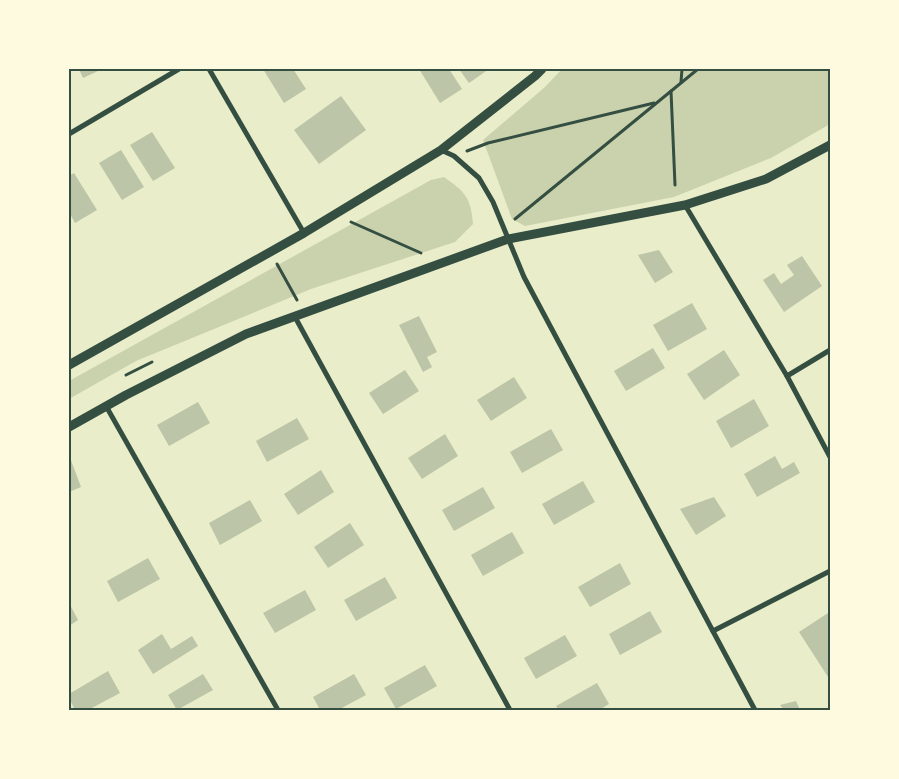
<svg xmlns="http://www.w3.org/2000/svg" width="899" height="779" font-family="'Golos Text',sans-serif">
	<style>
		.green { fill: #cad2ad }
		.building { fill: #bcc5a7 }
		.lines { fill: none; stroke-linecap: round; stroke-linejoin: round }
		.path { stroke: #344e41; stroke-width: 3 }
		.minor { stroke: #344e41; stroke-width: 5 }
		.tertiary { stroke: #344e41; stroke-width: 9 }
		.neatline { fill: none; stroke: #344e41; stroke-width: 2 }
	</style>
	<rect width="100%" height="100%" fill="#e9edc9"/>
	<g class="green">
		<path d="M562 69H830V124L771 158 674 197 525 226 512 219 483 140 545 87Z"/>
		<path d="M444 177C465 192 471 197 473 224L455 242 311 289 136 361 69 399V381L431 180Z"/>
	</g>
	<g class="building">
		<path d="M79 69H96L98 71 83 78Z"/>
		<path d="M263 69H293L306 89 284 103Z"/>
		<path d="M419 69H449L462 89 440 103Z"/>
		<path d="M459 69H489L469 83Z"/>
		<path d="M341 96 366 130 319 164 294 130Z"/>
		<path d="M152 132 175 168 153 181 130 145Z"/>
		<path d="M121 150 144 187 122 200 99 163Z"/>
		<path d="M74 173 97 210 75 223 69 212V176Z"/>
		<path d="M659 250 673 272 655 283 638 255Z"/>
		<path d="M802 256 822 286 784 312 763 280 774 273 781 284 794 275 787 265Z"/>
		<path d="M692 303 707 329 668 351 653 325Z"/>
		<path d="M419 316 437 352 427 357 432 367 423 372 399 325Z"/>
		<path d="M653 348 665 368 626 391 614 371Z"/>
		<path d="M724 350 740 375 704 400 687 374Z"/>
		<path d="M405 370 419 391 383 414 369 393Z"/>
		<path d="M514 377 527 398 491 421 477 400Z"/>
		<path d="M754 399 769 426 731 448 716 421Z"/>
		<path d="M198 402 210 423 169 446 157 425Z"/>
		<path d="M297 418 309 439 267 462 256 441Z"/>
		<path d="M551 429 563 450 522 473 510 452Z"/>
		<path d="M445 434 458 456 422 479 408 458Z"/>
		<path d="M69 455 81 487 69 492Z"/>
		<path d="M775 456 782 469 794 462 800 473 757 497 744 474Z"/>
		<path d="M321 470 334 492 298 515 284 494Z"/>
		<path d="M583 481 595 502 554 525 542 504Z"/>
		<path d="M483 487 495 508 454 531 442 510Z"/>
		<path d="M714 497 726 516 696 535 680 509Z"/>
		<path d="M250 500 262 521 220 545 209 523Z"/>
		<path d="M350 523 364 545 328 568 314 547Z"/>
		<path d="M512 532 524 553 483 576 471 555Z"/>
		<path d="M148 558 160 579 118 602 107 581Z"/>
		<path d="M620 563 631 584 590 607 578 587Z"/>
		<path d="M385 577 397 598 356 621 344 600Z"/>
		<path d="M305 590 316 610 275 633 263 613Z"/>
		<path d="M69 603 78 620 69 626Z"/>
		<path d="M650 611 662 632 620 655 609 634Z"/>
		<path d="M828 613 830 616V680L799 632Z"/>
		<path d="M162 634 171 649 192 636 198 646 153 674 138 650Z"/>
		<path d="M565 635 577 656 536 679 524 658Z"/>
		<path d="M425 665 437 686 396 709 384 688Z"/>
		<path d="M108 671 120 693 88 710H75L69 698V694Z"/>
		<path d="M203 674 213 690 177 710 168 695Z"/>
		<path d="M354 674 366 695 338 710H320L313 697Z"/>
		<path d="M597 683 609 704 599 710H559L556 706Z"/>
		<path d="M796 701 800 710H784L780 705Z"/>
	</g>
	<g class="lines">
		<g class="path">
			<path d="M681 82 682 69"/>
			<path d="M671 91 675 185"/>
			<path d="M467 151 488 143 654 103"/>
			<path d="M515 219 698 69"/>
			<path d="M351 222 421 253"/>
			<path d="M277 264 297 300"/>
			<path d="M126 375 152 362"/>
		</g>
		<g class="minor">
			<path d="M209 69 304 233"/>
			<path d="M69 134 179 69"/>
			<path d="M441 150 454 156 479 178 493 202 524 277 755 710"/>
			<path d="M685 205 787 376 830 457"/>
			<path d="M295 317 510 710"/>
			<path d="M787 376 830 350"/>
			<path d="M106 406 278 710"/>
			<path d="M713 631 830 571"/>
		</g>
		<g class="tertiary">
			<path d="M69 365 304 233 441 150 535 76 542 69"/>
			<path d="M69 427 126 395 246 334 508 239 685 205 766 179 830 145"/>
		</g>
	</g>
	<rect width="899" height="779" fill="none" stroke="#fefae0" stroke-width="140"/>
	<rect x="70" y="70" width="759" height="639" class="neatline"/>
</svg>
